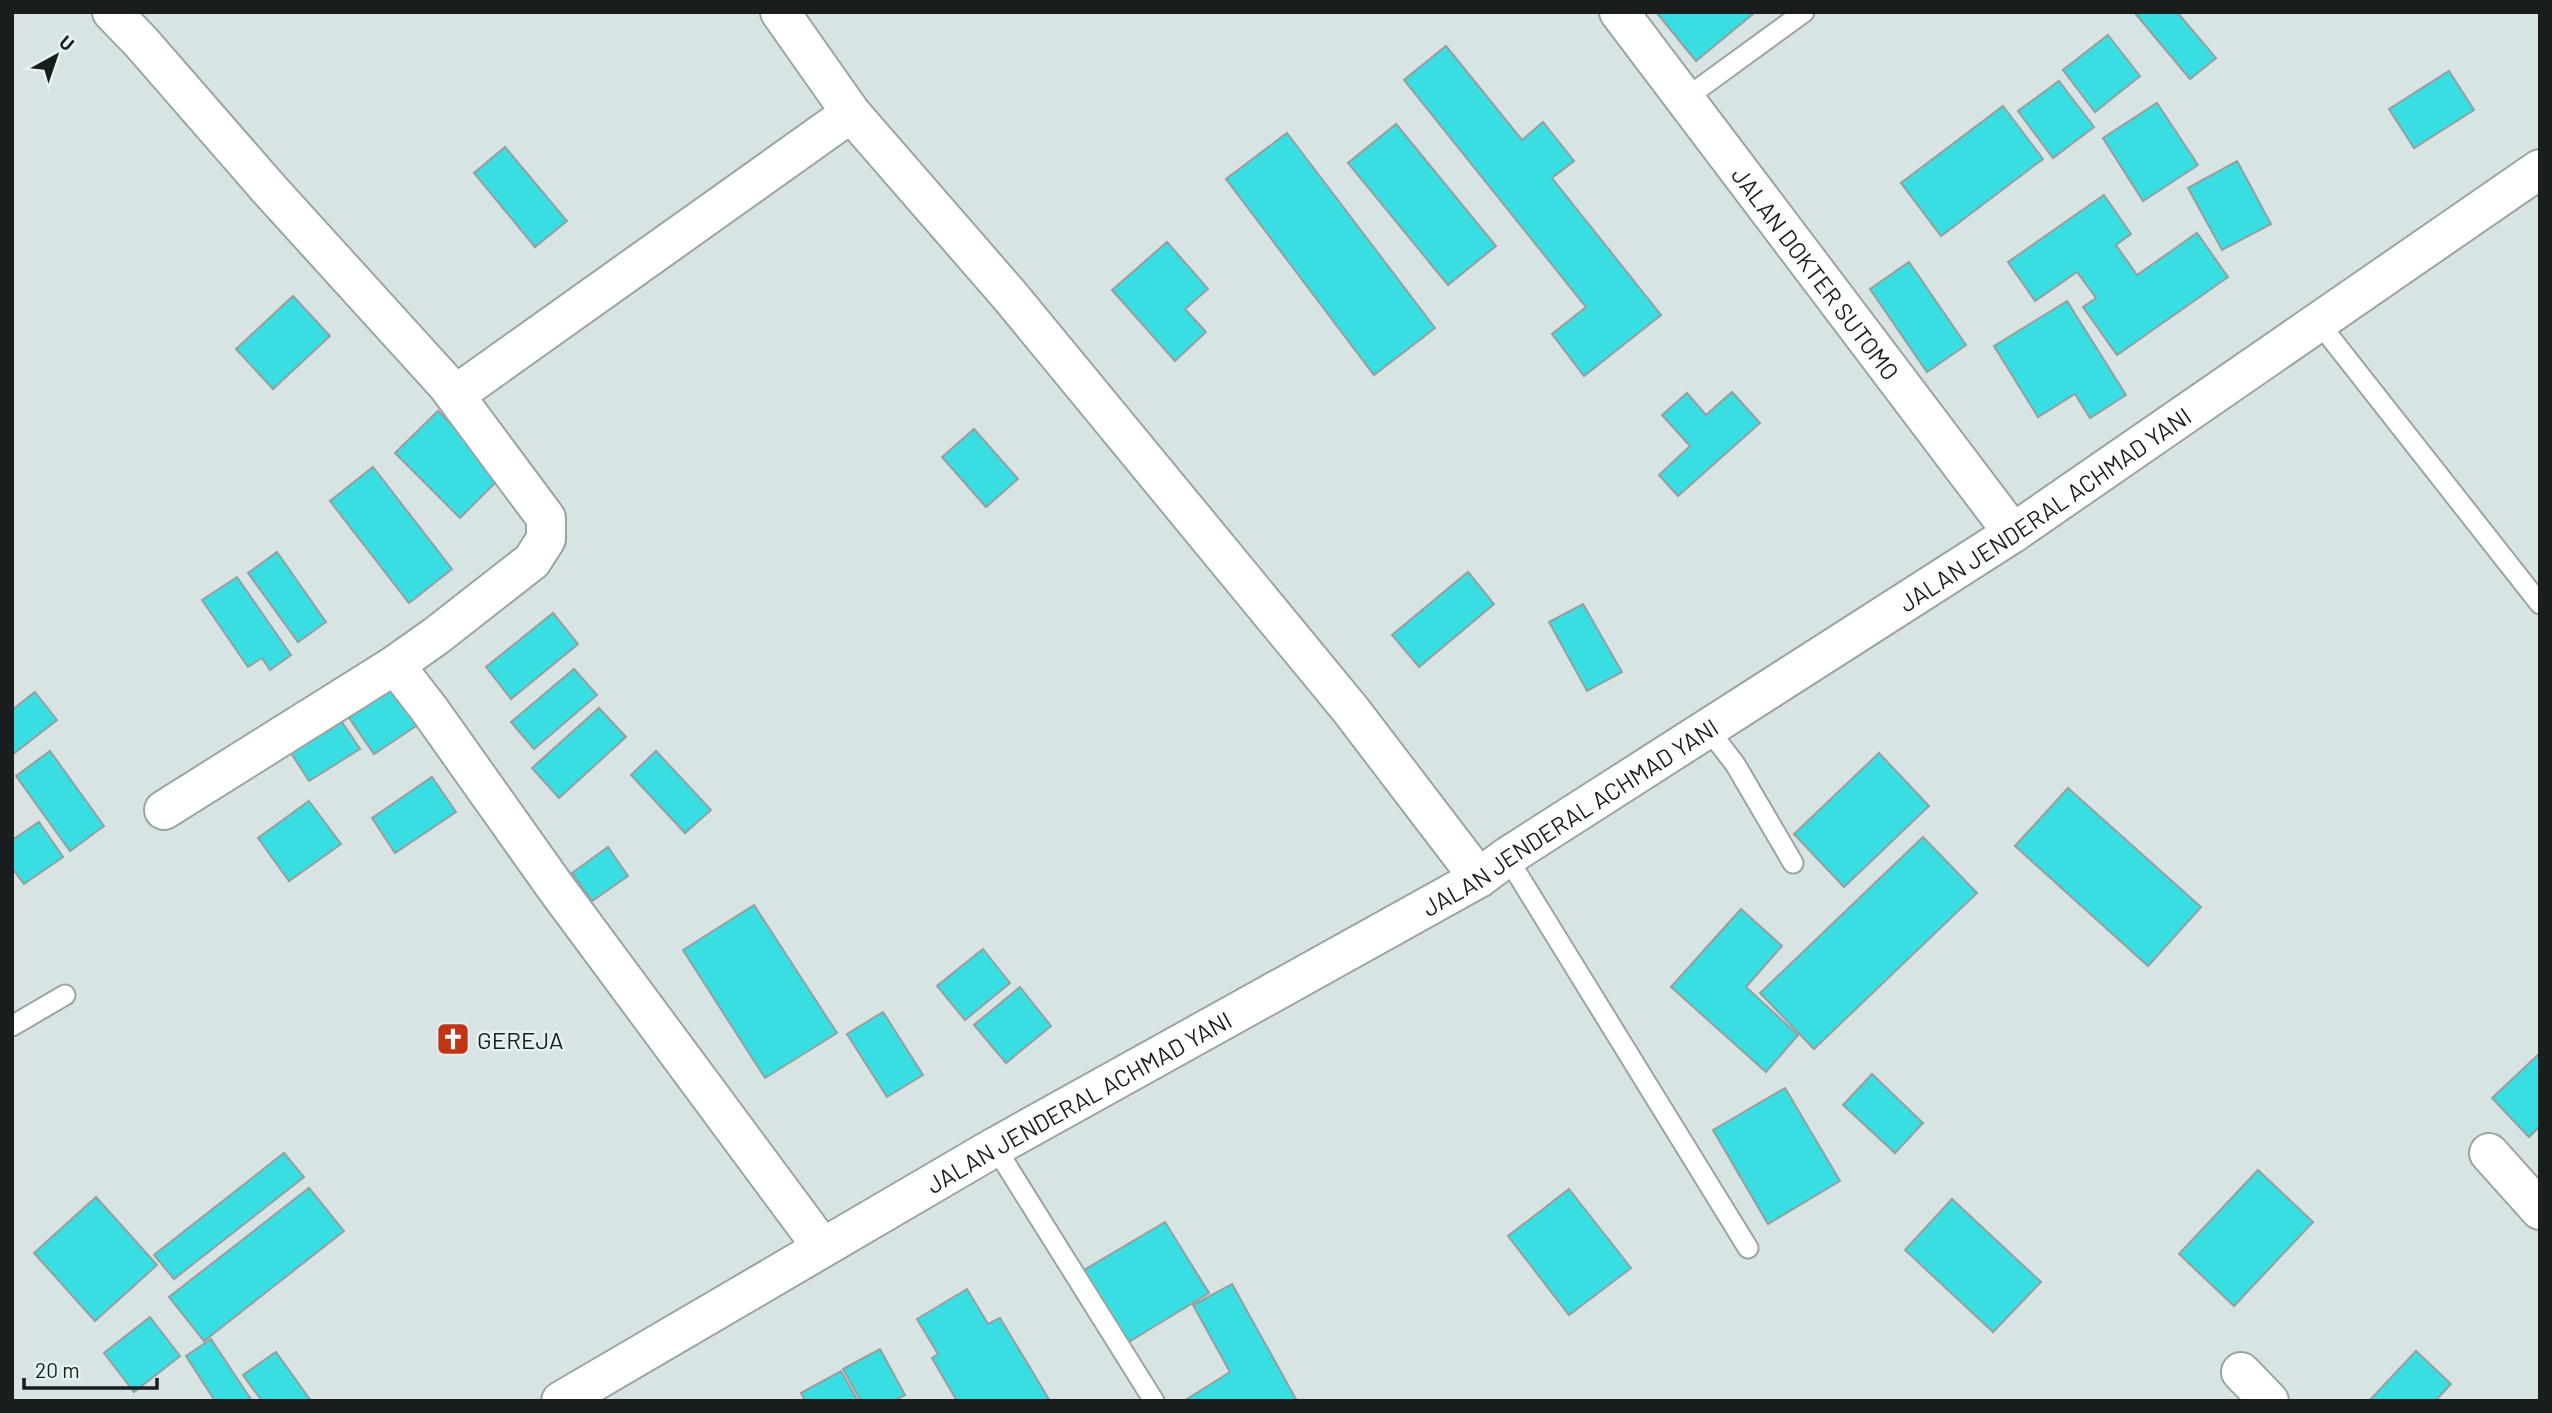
<svg xmlns="http://www.w3.org/2000/svg" width="2552" height="1413" font-family="Barlow,sans-serif">
	<style>
		.building { fill: #39dee3; stroke: #949f9f; stroke-width: 2 }
		.lines { fill: none; stroke-linecap: round; stroke-linejoin: round }
		.service-casing { stroke: #9aa4a4; stroke-width: 23 }
		.minor-casing { stroke: #9aa4a4; stroke-width: 42 }
		.tertiary-casing { stroke: #9aa4a4; stroke-width: 42 }
		.secondary-casing { stroke: #9aa4a4; stroke-width: 42 }
		.trunk-casing { stroke: #9aa4a4; stroke-width: 42 }
		.service { stroke: #fff; stroke-width: 19 }
		.minor { stroke: #fff; stroke-width: 38 }
		.tertiary { stroke: #fff; stroke-width: 38 }
		.secondary { stroke: #fff; stroke-width: 38 }
		.trunk { stroke: #fff; stroke-width: 38 }
		.labels { text-anchor: middle; dominant-baseline: central; stroke-width: 5; stroke-linejoin: round; paint-order: stroke }
		.street-label { font-size: 24px; fill: #1a1d1e; stroke: #e6f1f1 }
		.poi-label { font-size: 24px; fill: #1a1d1e; stroke: #e6f1f1; text-anchor: start }
	</style>
	<rect width="100%" height="100%" fill="#d8e3e4"/>
	<g class="building">
		<path d="M1656 12H1751L1753 14 1696 61Z"/>
		<path d="M2134 12H2177L2216 58 2190 79Z"/>
		<path d="M2108 35 2140 76 2095 112 2063 70Z"/>
		<path d="M1446 46 1522 140 1543 122 1574 161 1552 178 1661 315 1584 376 1552 334 1586 307 1404 80Z"/>
		<path d="M2449 71 2474 110 2414 148 2389 109Z"/>
		<path d="M2059 81 2094 127 2053 158 2018 111Z"/>
		<path d="M2157 103 2198 165 2143 201 2103 138Z"/>
		<path d="M2003 106 2043 159 1941 236 1901 183Z"/>
		<path d="M1396 124 1496 246 1448 285 1348 163Z"/>
		<path d="M1287 133 1435 328 1374 375 1226 179Z"/>
		<path d="M505 147 567 221 535 247 474 173Z"/>
		<path d="M2237 161 2271 224 2222 250 2188 188Z"/>
		<path d="M2104 195 2131 234 2116 245 2137 275 2197 233 2228 277 2117 355 2083 307 2096 298 2077 272 2035 301 2008 262Z"/>
		<path d="M1167 242 1208 289 1185 309 1206 332 1175 361 1112 290Z"/>
		<path d="M1909 262 1966 345 1927 372 1870 289Z"/>
		<path d="M293 296 330 336 273 389 236 349Z"/>
		<path d="M2067 301 2126 395 2090 418 2075 394 2038 417 1994 346Z"/>
		<path d="M1732 392 1760 423 1678 496 1659 475 1690 446 1662 415 1687 393 1706 415Z"/>
		<path d="M438 411 502 476 460 518 395 453Z"/>
		<path d="M974 429 1018 479 986 507 942 457Z"/>
		<path d="M373 467 452 569 409 603 330 501Z"/>
		<path d="M277 552 326 622 298 642 248 573Z"/>
		<path d="M1468 572 1494 604 1419 667 1392 635Z"/>
		<path d="M237 577 291 655 270 670 262 658 248 667 202 600Z"/>
		<path d="M1583 604 1622 672 1587 691 1549 622Z"/>
		<path d="M553 613 578 644 511 699 486 667Z"/>
		<path d="M574 669 597 695 534 749 511 722Z"/>
		<path d="M395 678 425 720 374 754 345 712Z"/>
		<path d="M35 692 57 720 12 755V710Z"/>
		<path d="M332 707 360 749 309 781 282 739Z"/>
		<path d="M599 708 626 737 559 798 532 768Z"/>
		<path d="M50 751 104 826 70 851 16 776Z"/>
		<path d="M656 751 711 810 685 833 631 775Z"/>
		<path d="M1879 753 1929 806 1844 887 1794 834Z"/>
		<path d="M432 777 456 812 395 853 372 818Z"/>
		<path d="M2068 788 2201 907 2148 966 2015 846Z"/>
		<path d="M309 801 341 844 289 881 258 838Z"/>
		<path d="M39 822 63 857 24 884 12 868V840Z"/>
		<path d="M1923 837 1977 893 1814 1049 1760 993Z"/>
		<path d="M608 847 628 876 592 901 572 873Z"/>
		<path d="M754 905 837 1033 765 1078 683 950Z"/>
		<path d="M1741 909 1782 946 1746 987 1798 1035 1766 1072 1671 987Z"/>
		<path d="M983 949 1010 983 965 1020 937 986Z"/>
		<path d="M1020 987 1051 1026 1006 1063 974 1025Z"/>
		<path d="M883 1012 923 1075 887 1097 847 1034Z"/>
		<path d="M2540 1053V1126L2529 1137 2492 1098Z"/>
		<path d="M1872 1074 1923 1123 1895 1153 1843 1105Z"/>
		<path d="M1785 1088 1840 1181 1768 1224 1713 1130Z"/>
		<path d="M284 1153 304 1177 174 1279 154 1255Z"/>
		<path d="M2258 1170 2313 1222 2234 1306 2179 1254Z"/>
		<path d="M309 1188 344 1231 204 1341 169 1297Z"/>
		<path d="M1569 1189 1631 1268 1569 1315 1508 1236Z"/>
		<path d="M96 1197 157 1265 95 1321 34 1253Z"/>
		<path d="M1952 1199 2041 1282 1993 1332 1905 1250Z"/>
		<path d="M1165 1222 1209 1293 1124 1345 1079 1273Z"/>
		<path d="M1232 1284 1297 1401H1184L1230 1372 1193 1305Z"/>
		<path d="M967 1289 988 1324 1000 1318 1050 1401H957L932 1358 938 1354 917 1319Z"/>
		<path d="M150 1317 180 1356 134 1392 104 1353Z"/>
		<path d="M211 1339 252 1401H215L186 1356Z"/>
		<path d="M880 1349 905 1395 894 1401H861L843 1369Z"/>
		<path d="M2416 1351 2451 1384 2435 1401H2369Z"/>
		<path d="M276 1352 311 1401H262L243 1375Z"/>
		<path d="M841 1371 858 1401H805L801 1393Z"/>
	</g>
	<g class="lines">
		<defs>
			<g id="service">
				<path d="M1686 98 1804 12"/>
				<path d="M2319 323 2540 604"/>
				<path d="M1708 729 1735 764 1793 863"/>
				<path d="M1507 857 1748 1248"/>
				<path d="M12 1026 65 995"/>
				<path d="M995 1147 1154 1401"/>
			</g>
			<g id="minor">
				<path d="M780 12 851 113 1010 296 1350 709 1479 878"/>
				<path d="M455 395 851 113"/>
				<path d="M164 810 395 665"/>
				<path d="M2489 1153 2540 1210"/>
				<path d="M2241 1372 2269 1401"/>
			</g>
			<path id="tertiary" d="M112 12 141 42 269 189 447 385 546 518V539L532 561 436 636 395 665 429 709 556 888 822 1247"/>
			<g id="secondary">
				<path id="s1" d="M1619 12 2013 533"/>
			</g>
			<g id="trunk">
				<path id="s2" d="M561 1401 995 1147 1479 878 1507 857 2013 533 2540 169"/>
			</g>
		</defs>
		<use href="#service" class="service-casing"/>
		<use href="#minor" class="minor-casing"/>
		<use href="#tertiary" class="tertiary-casing"/>
		<use href="#secondary" class="secondary-casing"/>
		<use href="#trunk" class="trunk-casing"/>
		<use href="#service" class="service"/>
		<use href="#minor" class="minor"/>
		<use href="#tertiary" class="tertiary"/>
		<use href="#secondary" class="secondary"/>
		<use href="#trunk" class="trunk"/>
	</g>
	<defs>
		<symbol id="church-square" viewBox="-11 -11 22 22"><rect x="-9" y="-9" width="18" height="18" rx="4" fill="#bf3515" stroke="#e6f1f1"/><path d="M-1.2-6h2.4v3.5h3.3v2.4h-3.3V6h-2.4V-.1h-3.3v-2.4h3.3Z" fill="#fff"/></symbol>
	</defs>
	<g fill-rule="evenodd">
		<use href="#church-square" x="434" y="1020" width="38" height="38"/>
	</g>
	<g class="labels">
		<g class="street-label">
			<text stroke="none"><textPath href="#s1" startOffset="327">JALAN DOKTER SUTOMO</textPath></text>
			<text stroke="none"><textPath href="#s2" startOffset="1732">JALAN JENDERAL ACHMAD YANI</textPath></text>
			<text stroke="none"><textPath href="#s2" startOffset="1166">JALAN JENDERAL ACHMAD YANI</textPath></text>
			<text stroke="none"><textPath href="#s2" startOffset="598">JALAN JENDERAL ACHMAD YANI</textPath></text>
		</g>
		<g class="poi-label">
			<text x="477" y="1039">GEREJA</text>
		</g>
	</g>
	<rect width="2552" height="1413" fill="none" stroke="#1a1d1e" stroke-width="28"/>
	<g transform="translate(56 56) rotate(40)" stroke="#e6f1f1" stroke-width="5" paint-order="stroke">
	<path d="M0-5L12 26L0 18L-12 26Z" fill="#1a1d1e"/>
	<text y="-10" font-size="19" font-weight="bold" text-anchor="middle" fill="#1a1d1e">U</text>
	</g>
	<path d="M24 1378v10h133v-10" fill="none" stroke="#1a1d1e" stroke-width="3.5"/>
	<text x="35" y="1378" font-size="21" fill="#1a1d1e" stroke="#e6f1f1" stroke-width="5" paint-order="stroke">20 m</text>
</svg>
